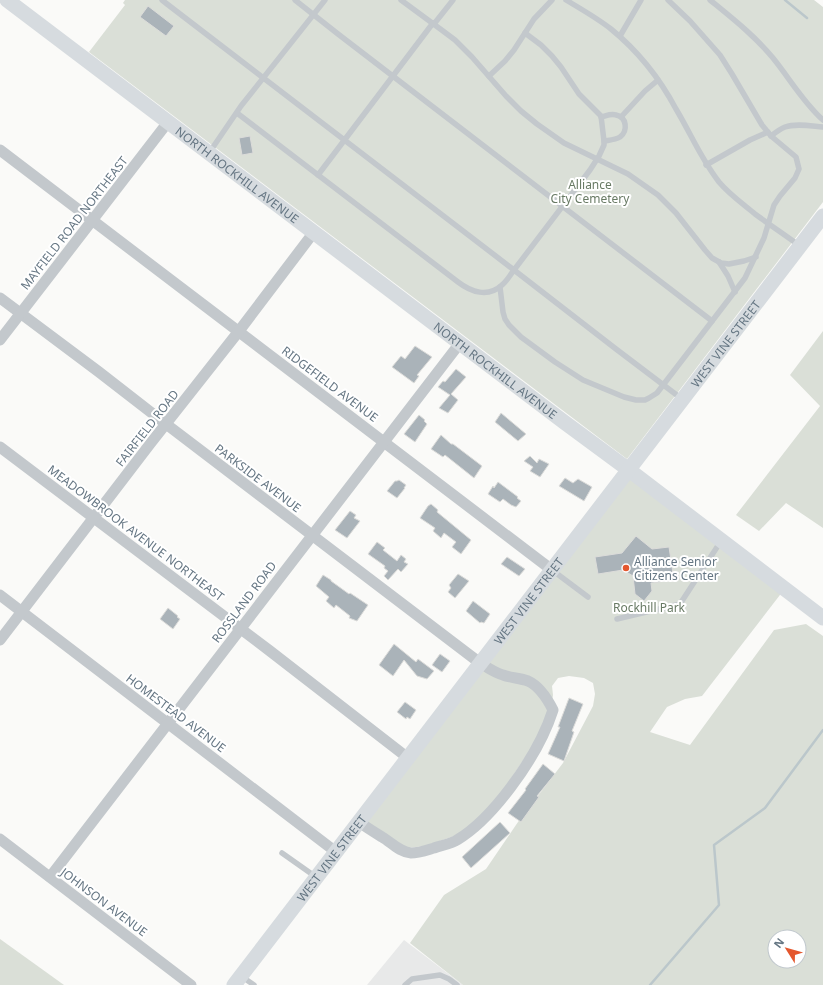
<svg xmlns="http://www.w3.org/2000/svg" width="823" height="985" font-family="'Noto Sans',sans-serif">
	<style>
		.built { fill: #e8e9e9 }
		.green { fill: #dadfd7; fill-rule: evenodd }
		.lines { fill: none; stroke-linecap: round; stroke-linejoin: round }
		.stream { stroke: #bbc7cb; stroke-width: 2.5 }
		.building { fill: #aab3b9; stroke: #dcdcda }
		.lane { stroke: #c3c8cc; stroke-width: 5.5 }
		.street { stroke: #c3c8cc; stroke-width: 11 }
		.secondary { stroke: #d6dbdf; stroke-width: 15 }
		.poi-dot { fill: #e4572e; stroke: #fff; stroke-width: 1.5 }
		.labels { text-anchor: middle; dominant-baseline: central; stroke-width: 4; stroke-linejoin: round; paint-order: stroke }
		.street-label { font-size: 12px; fill: #657683; stroke: #fff }
		.park-label { font-size: 12px; fill: #687a64; stroke: #fff }
		.poi-label { font-size: 12px; fill: #657683; stroke: #fff; text-anchor: start }
	</style>
	<rect width="100%" height="100%" fill="#fafaf8"/>
	<path class="built" d="M404 940 463 985H367Z"/>
	<g class="green">
		<path d="M125 0H814L823 7V202L627 459 89 52 125 5 123 3Z"/>
		<path d="M823 331V528L786 503 759 531 736 515 820 406 790 375Z"/>
		<path d="M631 475 783 591 702 696 685 699 667 707 650 732 690 745 774 630 806 624 823 636V985H463L410 943 444 895 486 869 518 822 563 763 593 706 595 694 593 683 584 678 569 676 558 678 552 686 553 695 551 709 546 726 496 801 463 833 425 846 407 848 366 821ZM775 937H799V961H775Z"/>
		<path d="M0 939 64 985H0Z"/>
	</g>
	<g class="lines">
		<g class="stream">
			<path d="M785 0 807 18"/>
			<path d="M650 985 719 905 714 845 765 808 823 730"/>
		</g>
	</g>
	<g class="building">
		<path d="M148 6 174 26 166 36 140 17Z"/>
		<path d="M250 136 253 153 242 155 239 138Z"/>
		<path d="M415 346 432 357 417 375 419 376 414 383 392 367 401 356 405 359Z"/>
		<path d="M456 369 466 377 451 394 458 400 448 413 439 408 450 395 438 387 443 381 445 382Z"/>
		<path d="M501 413 526 434 518 441 495 422Z"/>
		<path d="M419 415 425 420 424 421 427 424 415 442 404 434Z"/>
		<path d="M441 435 451 444H453L482 466 474 478 445 455 443 457 431 449Z"/>
		<path d="M530 456 537 463 539 459 549 464 540 477 530 471 533 467 524 461Z"/>
		<path d="M565 478 573 483 578 479 592 487 584 501 559 486Z"/>
		<path d="M399 480 406 485 404 488H405L397 498 387 491 395 481H397Z"/>
		<path d="M498 482 518 497 517 498 521 501 516 507 511 505 503 499 500 502 488 494 493 486 494 488Z"/>
		<path d="M431 504 438 510 437 512 471 540 461 554 452 547 456 542 444 533 441 538 433 531 435 528 420 518 428 506Z"/>
		<path d="M350 511 356 515 354 518 360 521 347 538 335 530Z"/>
		<path d="M636 536 652 549 669 547 674 580 651 583 652 591 644 601 635 594 633 576 623 570 598 574 595 557 622 553Z"/>
		<path d="M377 542 385 548 383 550 397 561 401 555 406 559 404 562 408 564 401 572 398 569 388 580 384 576 388 571 384 568 385 566 368 554Z"/>
		<path d="M507 557 525 569 519 576 501 564Z"/>
		<path d="M458 574 469 581 455 598 448 592 451 588 449 585Z"/>
		<path d="M323 575 331 580V581L349 594 350 593 368 605 357 621 349 618 350 616 336 605 334 608 326 601 329 597 316 586Z"/>
		<path d="M473 601 490 614 484 623 481 622 480 623 466 611Z"/>
		<path d="M168 608 178 616 177 617 180 619 173 629 160 619Z"/>
		<path d="M394 644 416 662 418 659 434 671 427 679 417 676 404 660 393 676 379 665Z"/>
		<path d="M440 654 450 661 442 672 432 665Z"/>
		<path d="M569 698 583 704 572 731 574 732 564 761 548 754 560 727H558Z"/>
		<path d="M405 702 416 710 410 719 407 717 406 719 397 712Z"/>
		<path d="M543 764 555 774 537 796 539 797 521 822 508 813 526 790 525 789Z"/>
		<path d="M500 822 510 833 471 868 462 857Z"/>
	</g>
	<g class="lines">
		<g class="lane">
			<path d="M162 0 167 4 514 270 616 349 682 399"/>
			<path d="M295 0 338 34 712 321"/>
			<path d="M401 0 443 31 455 40 472 57 506 96 521 111 537 124 564 143 628 174 658 195 676 213 705 250 712 258 721 263 729 264 744 261 756 257"/>
			<path d="M566 0C581 9 597 18 611 29 638 51 660 79 676 109 691 134 701 159 719 182 729 194 743 204 755 214 770 225 785 235 800 246"/>
			<path d="M710 0C732 18 755 36 773 58 790 79 803 102 823 120"/>
			<path d="M434 24 453 0"/>
			<path d="M620 36 641 0"/>
			<path d="M489 76 505 61 514 50 534 19 552 0"/>
			<path d="M237 113 458 282C471 292 488 298 502 285 507 281 510 275 514 270L590 170 599 156 604 145V141L601 116 579 94 561 67 552 56 541 45 525 33"/>
			<path d="M601 117C606 116 611 113 616 115 627 117 628 131 620 137 615 140 610 140 604 141"/>
			<path d="M621 117 645 91 658 80"/>
			<path d="M771 136C776 132 780 129 785 127 796 123 811 126 823 127"/>
			<path d="M209 153 241 106 325 0"/>
			<path d="M706 165 750 140 768 132"/>
			<path d="M318 175 433 23"/>
			<path d="M719 262 728 276 735 292"/>
			<path d="M500 287 503 312 505 319 509 325 521 337 555 362 583 380 624 397 636 400H645L649 398 657 393 745 278 764 238 774 205 780 196 795 178 799 169 796 157 771 136 762 125 732 74 720 55 690 21 668 0"/>
			<path d="M552 570 588 597"/>
			<path d="M617 619 680 604 721 541"/>
			<path d="M282 853 316 877"/>
			<path d="M241 976 254 985"/>
			<path d="M405 985 412 979 440 975 449 979 457 985"/>
		</g>
		<g class="street">
			<path d="M0 150 552 570"/>
			<path d="M0 298 99 372 166 424 480 663C488 668 495 673 503 675 511 678 520 678 528 681 539 686 548 700 553 710 544 738 529 763 511 787 496 807 479 827 457 840 451 844 442 845 434 848 427 850 418 853 411 853 399 852 391 842 382 837 374 832 366 827 359 822"/>
			<path d="M0 340 168 122"/>
			<path d="M0 447 270 651 408 758"/>
			<path d="M0 595 336 852"/>
			<path d="M0 640 150 444 239 331 314 232"/>
			<path d="M0 839 191 985"/>
			<path d="M50 877 460 343"/>
		</g>
		<g class="secondary">
			<path id="s1" d="M7 0 564 422 629 470 823 618"/>
			<path id="s2" d="M234 985 823 216"/>
		</g>
	</g>
	<circle class="poi-dot" cx="626" cy="568" r="4"/>
	<g class="labels">
		<g class="street-label">
			<text stroke="none"><textPath href="#s1" startOffset="289">NORTH ROCKHILL AVENUE</textPath></text>
			<text transform="translate(74 223) rotate(-52)">MAYFIELD ROAD NORTHEAST</text>
			<text stroke="none"><textPath href="#s2" startOffset="808">WEST VINE STREET</textPath></text>
			<text stroke="none"><textPath href="#s1" startOffset="613">NORTH ROCKHILL AVENUE</textPath></text>
			<text transform="translate(330 384) rotate(37)">RIDGEFIELD AVENUE</text>
			<text transform="translate(147 428) rotate(-52)">FAIRFIELD ROAD</text>
			<text transform="translate(258 478) rotate(37)">PARKSIDE AVENUE</text>
			<text transform="translate(136 533) rotate(37)">MEADOWBROOK AVENUE NORTHEAST</text>
			<text stroke="none"><textPath href="#s2" startOffset="484">WEST VINE STREET</textPath></text>
			<text transform="translate(244 602) rotate(-53)">ROSSLAND ROAD</text>
			<text transform="translate(176 713) rotate(37)">HOMESTEAD AVENUE</text>
			<text stroke="none"><textPath href="#s2" startOffset="160">WEST VINE STREET</textPath></text>
			<text transform="translate(104 902) rotate(37)">JOHNSON AVENUE</text>
		</g>
		<g class="park-label">
			<text x="590" y="184">Alliance<tspan x="590" dy="14">City Cemetery</tspan></text>
			<text x="649" y="607">Rockhill Park</text>
		</g>
		<g class="poi-label">
			<text x="634" y="561">Alliance Senior<tspan x="634" dy="14">Citizens Center</tspan></text>
		</g>
	</g>
	<g transform="translate(787 949) rotate(307)"><circle r="19" fill="#ffffff" stroke="#c1c8cd"/>
	<path d="M0-3L7 15L0 10L-7 15Z" fill="#e4572e"/>
	<text y="-6" font-size="11" font-weight="bold" text-anchor="middle" fill="#657683">N</text>
	</g>
</svg>
